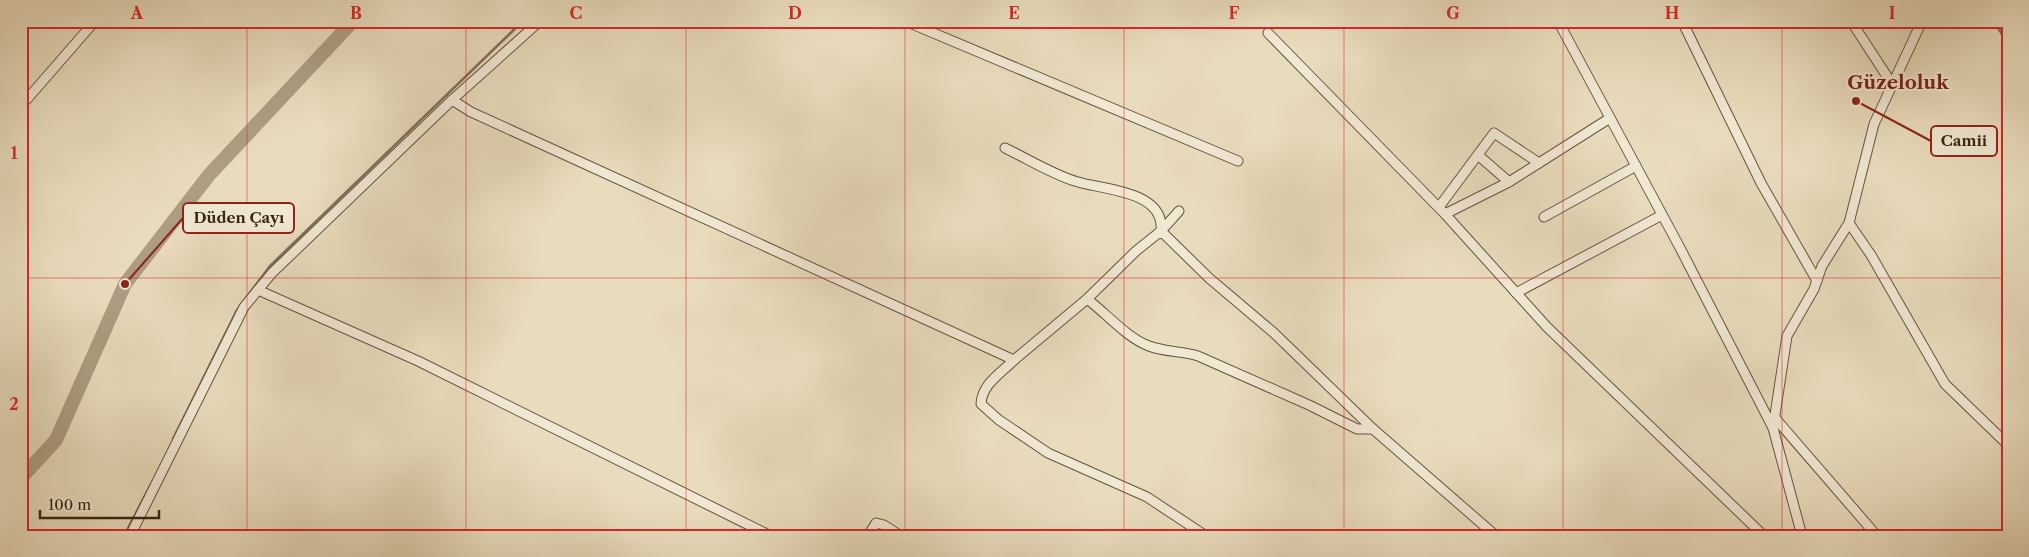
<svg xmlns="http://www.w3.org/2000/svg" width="2029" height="557" font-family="'Libre Caslon Text',serif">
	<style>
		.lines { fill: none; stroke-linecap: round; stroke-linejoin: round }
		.stream { stroke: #7f6e56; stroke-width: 2.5 }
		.river { stroke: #ad9e83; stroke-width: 14 }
		.minor-casing { stroke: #65543d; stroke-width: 11 }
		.minor { stroke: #f1e8d4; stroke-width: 9 }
		.grid { fill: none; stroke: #d62828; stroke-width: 1; stroke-opacity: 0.55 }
		.labels { text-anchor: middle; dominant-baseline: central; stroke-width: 4.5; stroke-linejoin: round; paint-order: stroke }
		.district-label { font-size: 19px; font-weight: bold; fill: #7a1f14; stroke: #f1e8d4 }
		.leader { fill: none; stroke: #8f2418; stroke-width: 2 }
		.callout-dot { fill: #8f2418; stroke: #f1e8d4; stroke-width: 2 }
		.callout { fill: #f1e8d4; stroke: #8f2418; stroke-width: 2 }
		.callout-label { font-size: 15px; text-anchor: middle; font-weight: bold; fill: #392612 }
		.neatline { fill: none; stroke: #d62828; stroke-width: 2 }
		.grid-label { font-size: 16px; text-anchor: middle; font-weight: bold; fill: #d62828 }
	</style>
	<rect width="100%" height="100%" fill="#e9dcbd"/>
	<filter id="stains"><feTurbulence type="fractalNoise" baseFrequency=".004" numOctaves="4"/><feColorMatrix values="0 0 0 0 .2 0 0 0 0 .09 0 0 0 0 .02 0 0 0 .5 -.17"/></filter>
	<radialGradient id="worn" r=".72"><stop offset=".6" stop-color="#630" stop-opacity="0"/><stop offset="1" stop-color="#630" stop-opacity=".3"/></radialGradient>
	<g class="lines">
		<g class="stream">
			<path d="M1994 21 2008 44"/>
			<path d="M173 439 237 310 270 266 523 21"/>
			<path d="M124 536 151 484"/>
		</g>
		<path class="river" d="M21 478 56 440 125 284 209 175 353 21"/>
		<defs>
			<g id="minor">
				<path d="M905 21 1238 161"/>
				<path d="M1558 21 1679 246 1773 428"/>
				<path d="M1682 21 1761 183 1817 281"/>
				<path d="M1851 21 1892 84"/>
				<path d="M1268 33 1445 214"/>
				<path d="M452 100 471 112 1014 360C1000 374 982 384 981 404L999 420 1048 453 1147 497 1206 536"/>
				<path d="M21 106 95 21"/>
				<path d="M1610 118 1509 182 1445 214 1547 327 1764 536"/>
				<path d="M1005 148C1028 159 1055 176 1078 182 1105 190 1165 191 1161 231L1179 211"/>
				<path d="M1478 155 1509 182"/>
				<path d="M1439 207 1494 133 1539 163"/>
				<path d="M1544 217 1636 166"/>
				<path d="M1849 223 1871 255 1945 384 2008 445"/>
				<path d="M258 290 418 361 771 536"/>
				<path d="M1516 293 1662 215"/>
				<path d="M1014 360 1087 299 1136 251 1161 231 1209 278 1274 333 1373 429H1357L1309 405 1198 356C1182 351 1165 352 1149 346 1127 338 1106 313 1087 299"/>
				<path d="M1775 418 1877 536"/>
				<path d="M1373 429 1496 536"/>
				<path d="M130 536 244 307 272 273 452 100 540 21"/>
				<path d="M868 536 876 523 884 525 901 536"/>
				<path d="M1802 536 1773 428 1787 336 1814 289 1822 266 1849 223 1874 124 1922 21"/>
			</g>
		</defs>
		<use href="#minor" class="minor-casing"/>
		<use href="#minor" class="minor"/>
	</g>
	<path class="grid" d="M247 21V536M466 21V536M686 21V536M905 21V536M1124 21V536M1344 21V536M1563 21V536M1782 21V536M21 278H2008"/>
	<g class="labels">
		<g class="district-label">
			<text x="1898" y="82">Güzeloluk</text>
		</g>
	</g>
	<path class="leader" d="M1856 101L1931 141M125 284L183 218"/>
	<g class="callout-dot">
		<circle cx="1856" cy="101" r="5"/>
		<circle cx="125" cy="284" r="5"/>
	</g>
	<g class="callout">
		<rect x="1931" y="126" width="66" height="30" rx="5"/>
		<rect x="183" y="203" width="111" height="30" rx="5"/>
	</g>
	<g class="callout-label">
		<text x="1964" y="146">Camii</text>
		<text x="239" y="223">Düden Çayı</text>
	</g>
	<rect width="2029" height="557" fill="none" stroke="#e9dcbd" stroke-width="55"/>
	<path d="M40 510v8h119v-8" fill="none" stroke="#392612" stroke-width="2.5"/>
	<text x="48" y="510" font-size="15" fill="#392612" stroke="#f1e8d4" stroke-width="4" paint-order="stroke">100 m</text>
	<rect x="28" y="28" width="1974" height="502" class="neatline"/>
	<g class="grid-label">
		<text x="137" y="19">A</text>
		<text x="356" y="19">B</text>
		<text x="576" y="19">C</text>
		<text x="795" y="19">D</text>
		<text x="1014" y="19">E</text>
		<text x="1234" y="19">F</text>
		<text x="1453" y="19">G</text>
		<text x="1672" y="19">H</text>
		<text x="1892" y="19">I</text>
		<text x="14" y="159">1</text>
		<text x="14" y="410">2</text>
	</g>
	<rect width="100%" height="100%" filter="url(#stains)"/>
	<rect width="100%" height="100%" fill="url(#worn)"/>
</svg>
